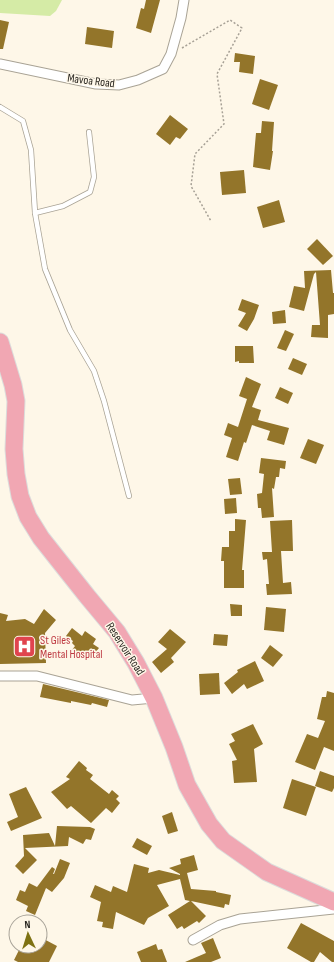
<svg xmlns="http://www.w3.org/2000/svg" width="334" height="962" font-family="'Sofia Sans Condensed',sans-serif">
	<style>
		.green { fill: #d5eba6 }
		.building { fill: #93752a }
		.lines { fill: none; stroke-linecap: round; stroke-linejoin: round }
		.lane-casing { stroke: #a9a395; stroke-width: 6 }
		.street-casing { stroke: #a9a395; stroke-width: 11 }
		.highway-casing { stroke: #dcdcdb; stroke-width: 19 }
		.path { stroke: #a7a196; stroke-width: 1.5; stroke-dasharray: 2 2; stroke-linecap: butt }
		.lane { stroke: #fff; stroke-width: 4.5 }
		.street { stroke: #fff; stroke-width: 9 }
		.highway { stroke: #f1a7b3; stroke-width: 17 }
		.labels { text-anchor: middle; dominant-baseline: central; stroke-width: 3; stroke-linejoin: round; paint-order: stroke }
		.street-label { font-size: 12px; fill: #27241f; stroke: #fef7e8 }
		.health-label { font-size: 12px; fill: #be3a42; stroke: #fef7e8; text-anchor: start }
	</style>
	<rect width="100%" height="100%" fill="#fef7e8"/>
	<path class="green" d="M0 0H62L56 11 50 16 0 13Z"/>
	<g class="building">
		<path d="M146 0H160L151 33 136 28 141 8 144 9Z"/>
		<path d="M0 20 9 22 3 49H0Z"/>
		<path d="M87 27 114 31 112 48 85 44Z"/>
		<path d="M235 53 255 56 253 74 239 72 240 62H234Z"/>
		<path d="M260 79 278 85 269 110 252 104Z"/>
		<path d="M170 115 188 129 180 139 176 137 170 145 156 134Z"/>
		<path d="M262 121 274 122 272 151H273L270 170 253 167 256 133H261Z"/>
		<path d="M244 170 246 193 222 195 220 172Z"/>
		<path d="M279 200 285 222 263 228 257 207Z"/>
		<path d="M317 239 333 256 323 265 307 249Z"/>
		<path d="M331 270 333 293H334V314L328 315V338L311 337 312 325H320L316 272 314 274 304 311 289 307 294 286 305 288 304 271Z"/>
		<path d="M242 299 259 305 254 319 247 331 238 326 246 313 238 310Z"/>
		<path d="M285 310 286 323 273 324 272 312Z"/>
		<path d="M285 330 294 334 286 351 277 348Z"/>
		<path d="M235 346H253L254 363H239V361L235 362Z"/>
		<path d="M293 358 307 364 302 375 288 369Z"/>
		<path d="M246 377 261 384 252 407 261 410 258 420 289 428 284 445 267 440 270 431 252 425 246 443 244 442 238 461 226 457 232 438 224 435 228 423 238 427 247 399 239 396Z"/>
		<path d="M280 387 293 393 288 404 275 398Z"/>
		<path d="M308 439 324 445 316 464 300 458Z"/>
		<path d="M261 458 286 461 285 469 280 468 279 477H276L274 489 272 488 274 517 262 518 261 508H258L257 494 262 493 264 474 259 473Z"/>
		<path d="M240 478 242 494 230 495 228 479Z"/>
		<path d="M236 498 237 513 225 514 224 499Z"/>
		<path d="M235 519 246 520 242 570H244V588H224V561H221L222 547H229V531H235Z"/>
		<path d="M292 520 293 551H281L283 583 291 582 292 594 267 595 266 584H269L267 559 263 560 262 552H272L270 521Z"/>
		<path d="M230 604 242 605V616H231Z"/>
		<path d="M266 607 286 609 284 632 264 630Z"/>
		<path d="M44 609 56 620 45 633 46 663 0 664V613L8 615 6 621 25 619 34 624Z"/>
		<path d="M72 628 82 636 85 631 96 639 93 644 99 648 90 659 83 654 80 657 72 650 75 646 72 643 73 641 66 636Z"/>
		<path d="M170 629 186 642 171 658 174 662 161 673 152 662 167 649 158 642Z"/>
		<path d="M214 634 228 635 227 646 213 645Z"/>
		<path d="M270 645 283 655 273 667 261 658Z"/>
		<path d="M255 661 264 681 247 689 244 684 232 694 224 683 238 672 237 670Z"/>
		<path d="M219 673 220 694 200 695 199 674Z"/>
		<path d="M43 684 109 700 107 707 92 703 91 705 71 701V703L40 697Z"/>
		<path d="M327 691 334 693V751L324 747 315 770 295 762 307 734 318 738 325 721 317 719 322 697H326Z"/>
		<path d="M253 724 263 744 254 749 257 782 234 783 232 761 237 760 229 744 235 741 231 734Z"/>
		<path d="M79 761 87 768 86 770 93 775 90 779 109 794 112 790 119 796 116 799 120 803 112 813 106 808 91 823 71 806 67 809 51 792 70 779 66 777Z"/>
		<path d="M320 771 334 776V788L332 792 315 786Z"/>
		<path d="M292 779 316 787 306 816 283 808Z"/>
		<path d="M26 787 42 818 11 831 7 822 18 817 9 794Z"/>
		<path d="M172 812 178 831 168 834 162 816Z"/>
		<path d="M57 826 90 827 95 829 91 840 86 839 83 844 69 837 68 846 25 848 37 860 23 874 15 866 24 856 23 835 49 833 55 846Z"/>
		<path d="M137 838 152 846 147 855 132 847Z"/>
		<path d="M194 855 198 870 187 873 191 889 216 891V892L231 895 229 905 225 904 224 908 191 901 206 916 199 923 197 921 184 929 182 926 177 929 168 915 190 901 185 900 180 879 157 885 169 906 148 918 144 925 116 912 113 929 102 927 103 922 97 921 101 902 90 897 95 885 111 892 113 886 127 892 134 864 149 868 148 873 159 870 180 875V874L169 868 181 864 180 859Z"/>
		<path d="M60 859 70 863 64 878 52 892 46 888 35 915 26 911 28 906 16 900 20 890 25 892 29 883 37 887 52 867 55 869 53 874H54Z"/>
		<path d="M301 923 334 941V962H332L320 952 314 962H311L287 948Z"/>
		<path d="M40 937 57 946 49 962H18L14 960 21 946H40Z"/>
		<path d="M213 938 221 958 211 962H185L206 953 201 943Z"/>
		<path d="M156 944 158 950 162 949 167 962H141L137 952Z"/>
	</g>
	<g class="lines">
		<defs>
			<g id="lane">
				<path d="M0 107 23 121 31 150 35 213 45 269 70 330 94 371 104 401 129 496"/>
				<path d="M35 213 63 206 90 192 94 177 89 132"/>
			</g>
			<g id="street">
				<path d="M0 64 96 84 119 85 138 80 163 69 171 54 181 18 184 0"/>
				<path d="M0 676H37L132 700 154 698"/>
				<path d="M193 940 220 925 240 919 334 909"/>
			</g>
			<path id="highway" d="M0 342 13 385 16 401 14 449 16 474 20 496 28 517 41 538 87 596 117 632 136 663 154 698 174 747 187 785 209 824 223 841 267 872 334 902"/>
		</defs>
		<use href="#lane" class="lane-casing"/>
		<use href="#street" class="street-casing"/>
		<use href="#highway" class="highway-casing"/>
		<path class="path" d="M182 48 230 20 242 28 217 74 224 124 195 154 191 186 211 221"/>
		<use href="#lane" class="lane"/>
		<use href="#street" class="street"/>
		<use href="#highway" class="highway"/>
	</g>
	<defs>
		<symbol id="hospital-square" viewBox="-11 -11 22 22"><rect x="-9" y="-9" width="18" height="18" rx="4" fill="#e0444e" stroke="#fef7e8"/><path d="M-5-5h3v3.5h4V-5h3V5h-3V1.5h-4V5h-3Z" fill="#fff"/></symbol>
	</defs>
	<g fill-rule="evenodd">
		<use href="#hospital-square" x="12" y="634" width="25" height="25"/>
	</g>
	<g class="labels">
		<g class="street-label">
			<text transform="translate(91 81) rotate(7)">Mavoa Road</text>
			<text transform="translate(125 649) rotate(57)">Reservoir Road</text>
		</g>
		<g class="health-label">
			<text x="40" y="640">St Giles<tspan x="40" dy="14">Mental Hospital</tspan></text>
		</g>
	</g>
	<g transform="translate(28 934) rotate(356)"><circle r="19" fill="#fef7e8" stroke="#a8a398"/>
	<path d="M0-3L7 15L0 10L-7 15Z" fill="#7e7213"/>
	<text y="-6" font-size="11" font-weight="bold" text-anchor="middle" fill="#27241f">N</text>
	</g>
</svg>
